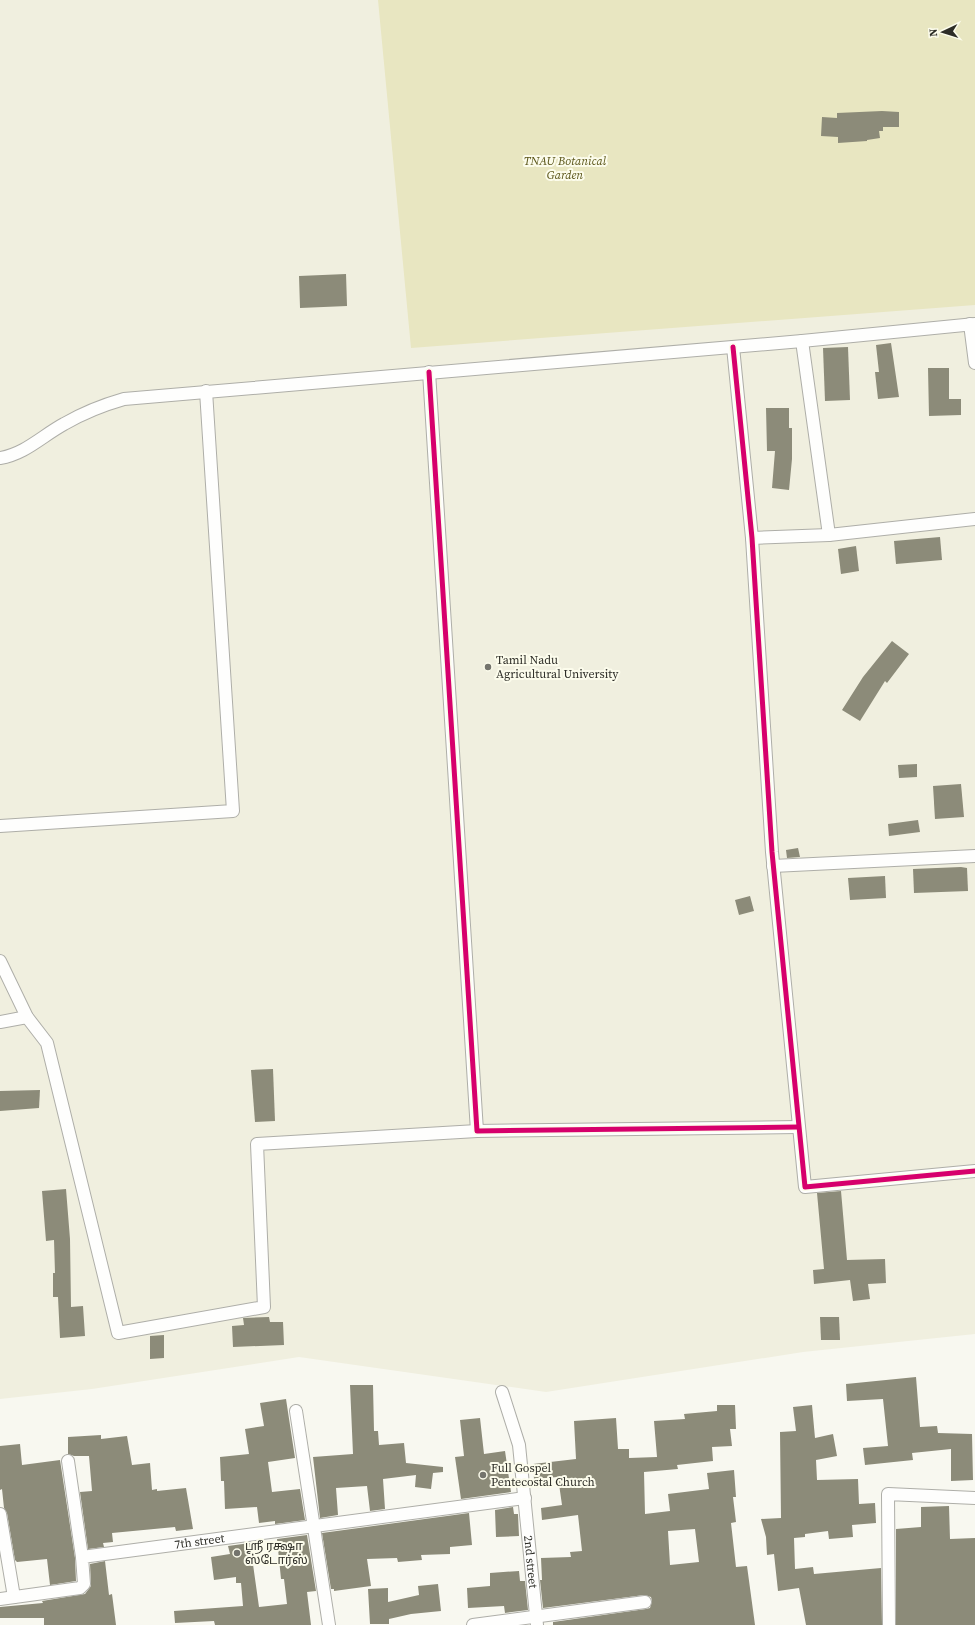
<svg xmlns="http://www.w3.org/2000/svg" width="975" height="1625" font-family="'Source Serif 4','Noto Sans Tamil',serif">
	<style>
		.built { fill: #f0efdf }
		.green { fill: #e8e6c1 }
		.building { fill: #8c8b79; fill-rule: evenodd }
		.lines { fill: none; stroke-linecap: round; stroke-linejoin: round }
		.street-casing { stroke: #aeaea8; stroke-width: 14 }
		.street { stroke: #fefefd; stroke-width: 12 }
		.cycleway-casing { stroke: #fcfcec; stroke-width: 8 }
		.cycleway { stroke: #d6006c; stroke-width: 5 }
		.poi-dot { fill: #74746d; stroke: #fcfcec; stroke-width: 1.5 }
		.labels { text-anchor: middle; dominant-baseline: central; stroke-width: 4; stroke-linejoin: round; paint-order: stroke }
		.park-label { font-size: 12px; font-style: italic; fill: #5b561a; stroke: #fcfcec }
		.poi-label { font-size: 12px; fill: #2d2d27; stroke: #fcfcec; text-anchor: start }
		.street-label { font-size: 12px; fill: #2d2d27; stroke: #fcfcec }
	</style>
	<rect width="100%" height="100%" fill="#f8f8f0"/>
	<path class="built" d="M0 0H975V1334L803 1352 546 1392 299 1357 92 1389 0 1399Z"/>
	<path class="green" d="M378 0H975V305L411 348Z"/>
	<g class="building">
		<path d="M882 111 899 112V127H883V131H879L880 138 867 140V141L838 143V137L821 136 822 117 837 118V113Z"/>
		<path d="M346 274 347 306 300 308 299 276Z"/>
		<path d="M891 343 899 397 878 399 875 372H879L876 345Z"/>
		<path d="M848 347 850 400 825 401 823 348Z"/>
		<path d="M928 368H949V399H961V415L929 416Z"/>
		<path d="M766 408H789V428H792V459L789 490 772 488 775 451H767Z"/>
		<path d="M940 537 942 560 896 564 894 541Z"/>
		<path d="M856 546 859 571 841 574 838 549Z"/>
		<path d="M892 641 909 654 887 683 885 681 860 721 842 710 863 677Z"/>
		<path d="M917 764V777L899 778 898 765Z"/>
		<path d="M961 784 964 817 935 819 933 786Z"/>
		<path d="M918 820 920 832 889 836 888 824Z"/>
		<path d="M798 848 800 857 787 858 786 850Z"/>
		<path d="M961 867 967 868 968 891 914 893 913 869Z"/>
		<path d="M885 876 886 898 850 900 848 878Z"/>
		<path d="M750 896 754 911 739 915 735 900Z"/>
		<path d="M273 1069 275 1121 255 1122 251 1070Z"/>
		<path d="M40 1090 39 1108 0 1111V1091Z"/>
		<path d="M66 1189 70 1239 71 1307 83 1306 85 1336 60 1338 58 1297H53V1273H55L54 1240 46 1241 42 1191Z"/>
		<path d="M841 1191 847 1260 885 1259 886 1283 868 1284 870 1299 853 1301 850 1280 814 1284 813 1270 824 1269 817 1193Z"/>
		<path d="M269 1317 270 1322H283L284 1345 233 1347 232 1326 244 1325 243 1318Z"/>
		<path d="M820 1317H839L840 1340H821Z"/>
		<path d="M164 1335V1358L150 1359V1336Z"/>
		<path d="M916 1377 920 1427 937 1426 938 1433 972 1434 973 1480 951 1481V1449L912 1453 913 1460 865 1465 863 1448 888 1446 883 1399 847 1401 846 1384Z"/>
		<path d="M350 1385H373L374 1431H378L379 1445 404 1443 406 1463 443 1467V1472L433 1473 431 1489 415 1487 416 1475 383 1479 385 1509 370 1511 367 1486 336 1488 338 1515 320 1518 313 1457 353 1454Z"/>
		<path d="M286 1399 295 1458 268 1462 272 1492 300 1489 305 1520 275 1524V1521L259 1523 257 1507 225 1509 224 1481H221L220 1457 249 1454 245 1429 264 1426 260 1403Z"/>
		<path d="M717 1405H735L736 1429H730L732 1446 712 1447 713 1461 677 1465 678 1469 644 1472 645 1514 670 1511 668 1494 709 1489 707 1473 734 1470 736 1497H733L736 1522 731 1523 736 1567 747 1566 755 1625H553V1622L646 1609 650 1608 652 1601 651 1597 644 1595 543 1608 540 1580H542L541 1558 571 1557 570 1552 582 1551 578 1515 542 1520 541 1508 562 1505 558 1477 534 1479 533 1464 576 1459 574 1421 616 1418 618 1449H629V1458L657 1457 654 1421 685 1419 684 1414 717 1411ZM695 1529 699 1562 670 1565 668 1531Z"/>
		<path d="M812 1405 815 1438 833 1434 837 1456 816 1460 817 1480 858 1479 859 1504 875 1503 876 1523 852 1525 853 1537 829 1539 828 1531 805 1534V1537L794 1538 795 1569 813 1567 814 1574 881 1568 882 1625H806L799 1588 778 1591 774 1554 767 1555 766 1537 761 1519 781 1518 780 1432 796 1431 793 1407Z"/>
		<path d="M480 1418 484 1454 505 1451 511 1492 461 1499 455 1457 464 1456 460 1420Z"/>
		<path d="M101 1435V1439L127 1436 132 1465 150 1463 152 1490 157 1489V1491L186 1488 193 1529 176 1531 175 1527 112 1533 113 1542 103 1543 104 1547 88 1549 80 1492 92 1491 89 1456H74L68 1454V1437Z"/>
		<path d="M20 1444 22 1465 60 1460 75 1558 76 1581 50 1585 47 1559 17 1562 15 1560 7 1513 4 1508 2 1489 0 1490V1446Z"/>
		<path d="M949 1506 950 1539 975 1538V1625H896V1529L921 1527V1507Z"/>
		<path d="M513 1507 514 1514H518L519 1536 496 1537 495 1510Z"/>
		<path d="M469 1513 472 1545 450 1547V1554L421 1555 422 1560 398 1562 397 1558 367 1559 371 1586 334 1591V1589H331L322 1533Z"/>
		<path d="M307 1535 316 1591 307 1592 311 1625H215L214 1621 175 1623 174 1611 243 1606 241 1583H236V1577L214 1580 211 1557 230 1554 228 1546 250 1543 259 1607 287 1604 284 1579H281L277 1539Z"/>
		<path d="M105 1561 109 1595 112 1594 116 1625H44V1618H0V1607L43 1603 42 1601 85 1594 91 1586 90 1564Z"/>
		<path d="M519 1571 520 1581H525L528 1610 505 1613 504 1606 468 1608 467 1588 490 1586V1573Z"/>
		<path d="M438 1584 441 1611 411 1614 389 1619V1624H370L368 1589 388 1588V1602L419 1595 418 1586Z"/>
	</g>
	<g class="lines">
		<defs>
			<g id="street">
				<path d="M970 324 975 363"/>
				<path d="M802 341 829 535"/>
				<path d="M733 347 752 538 772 852 805 1187 975 1171"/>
				<path d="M429 372 477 1131 798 1127"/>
				<path d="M0 458C25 454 42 436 64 424 83 413 103 405 124 399L802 341 975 324"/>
				<path d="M752 538 829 535 975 519"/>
				<path d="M0 826 233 811 206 391"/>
				<path d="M773 866 975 856"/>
				<path d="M0 961 27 1017 47 1043 118 1333 264 1307 257 1144 477 1131"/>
				<path d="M0 1022 27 1017"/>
				<path id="s1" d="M502 1392 519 1445 537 1625"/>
				<path d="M296 1411 329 1625"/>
				<path d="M68 1461 82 1557"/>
				<path d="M0 1514 14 1597"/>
				<path id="s2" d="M0 1599 80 1588 84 1584 82 1557 525 1498"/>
				<path d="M473 1625 645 1602"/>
				<path d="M889 1625 888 1494 975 1498"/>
			</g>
		</defs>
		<use href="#street" class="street-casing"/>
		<use href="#street" class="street"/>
		<defs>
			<g id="cycleway">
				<path d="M733 347 752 538 772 852 805 1187 975 1171"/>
				<path d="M429 372 477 1131 798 1127"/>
			</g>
		</defs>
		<use href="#cycleway" class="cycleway-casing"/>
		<use href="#cycleway" class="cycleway"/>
	</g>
	<g class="poi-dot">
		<circle cx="488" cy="667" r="4"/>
		<circle cx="483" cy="1475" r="4"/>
		<circle cx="237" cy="1553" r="4"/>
	</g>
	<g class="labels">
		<g class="park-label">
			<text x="565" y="161">TNAU Botanical<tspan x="565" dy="14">Garden</tspan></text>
		</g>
		<g class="poi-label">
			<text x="496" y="660">Tamil Nadu<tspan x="496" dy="14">Agricultural University</tspan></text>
			<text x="491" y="1468">Full Gospel<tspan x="491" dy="14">Pentecostal Church</tspan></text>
			<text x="245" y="1546">ஶ்ரீ ரக்ஷா<tspan x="245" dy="14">ஸ்டோர்ஸ்</tspan></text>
		</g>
		<g class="street-label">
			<text stroke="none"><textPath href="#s2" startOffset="232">7th street</textPath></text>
			<text stroke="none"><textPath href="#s1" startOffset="173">2nd street</textPath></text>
		</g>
	</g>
	<g transform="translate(943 32) rotate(266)" stroke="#fcfcec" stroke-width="3" paint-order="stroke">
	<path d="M0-3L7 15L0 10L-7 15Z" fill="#2d2d27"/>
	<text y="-6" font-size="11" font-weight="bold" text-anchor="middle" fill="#2d2d27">N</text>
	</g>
</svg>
